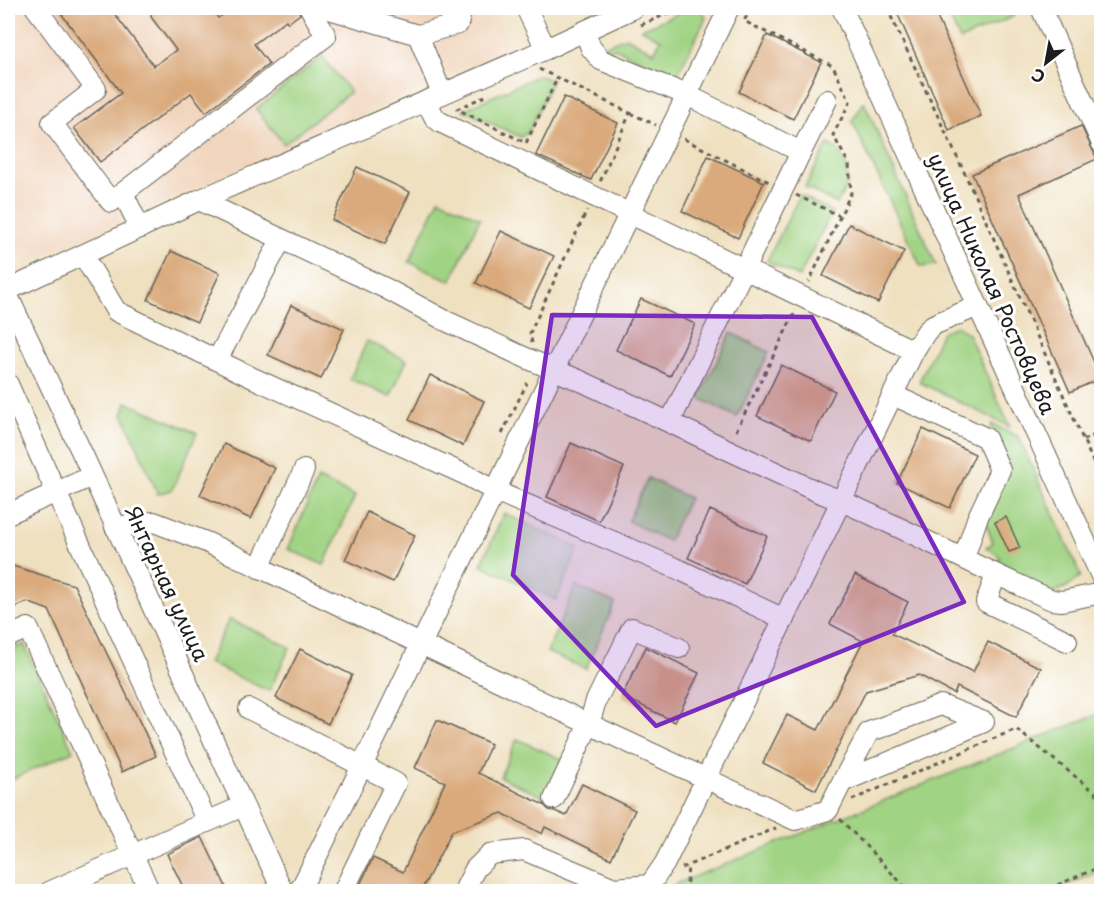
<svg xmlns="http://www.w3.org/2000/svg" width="1109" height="899" font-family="'Playpen Sans',sans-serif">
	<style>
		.built { fill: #f1d5bd }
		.green { fill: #a0d383; stroke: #5e7850; stroke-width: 1.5 }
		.building { fill: #daaa7d }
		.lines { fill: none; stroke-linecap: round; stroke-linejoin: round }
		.minor-casing { stroke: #666155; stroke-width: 22 }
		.path { stroke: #666155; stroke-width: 3; stroke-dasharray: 4.5 4.5; stroke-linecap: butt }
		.minor { stroke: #fff; stroke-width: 20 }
		.marked { fill: #7b2cbf; fill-opacity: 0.2; stroke: #7b2cbf; stroke-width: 4.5; stroke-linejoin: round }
		.labels { text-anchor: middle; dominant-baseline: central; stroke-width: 6; stroke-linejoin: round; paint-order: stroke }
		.street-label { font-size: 21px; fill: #1c1c1c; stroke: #fff }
	</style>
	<rect width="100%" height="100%" fill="#fff"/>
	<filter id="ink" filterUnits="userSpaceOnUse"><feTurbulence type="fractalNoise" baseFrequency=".0167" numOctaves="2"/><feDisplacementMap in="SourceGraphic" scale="12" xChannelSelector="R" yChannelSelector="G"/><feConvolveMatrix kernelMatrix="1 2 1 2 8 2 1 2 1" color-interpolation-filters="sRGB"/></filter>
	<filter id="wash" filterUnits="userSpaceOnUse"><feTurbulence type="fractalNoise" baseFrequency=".008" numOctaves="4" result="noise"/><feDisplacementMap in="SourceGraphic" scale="24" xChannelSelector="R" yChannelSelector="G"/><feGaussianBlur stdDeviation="1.35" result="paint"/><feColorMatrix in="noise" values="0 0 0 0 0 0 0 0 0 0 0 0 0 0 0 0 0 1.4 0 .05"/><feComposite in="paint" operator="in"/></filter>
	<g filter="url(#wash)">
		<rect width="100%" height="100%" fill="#efe0c0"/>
		<path class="built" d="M8 8H493L510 49 24 264 8 227Z"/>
		<g class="green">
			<path d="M691 8H701L706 18 676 77 615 48 608 51 604 46 626 37 654 52 661 39 641 29Z"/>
			<path d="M945 8H1011L1014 16 960 40Z"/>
			<path d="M322 56 350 92 284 144 256 109Z"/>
			<path d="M539 75 552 81 528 133 520 137 463 110Z"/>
			<path d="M864 102 936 265 921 267 852 121Z"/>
			<path d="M828 144 837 149 846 165 848 183 837 204 805 187Z"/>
			<path d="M800 195 832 212 799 277 767 261Z"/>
			<path d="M439 199 480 218 451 281 409 262Z"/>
			<path d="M956 326 968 334 1010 427 919 382 942 332Z"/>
			<path d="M731 333 769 352 737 417 699 398Z"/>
			<path d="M367 341 407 360 390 397 350 379Z"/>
			<path d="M126 402 197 433 172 490 158 494 123 414Z"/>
			<path d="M992 424 1019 437 1081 576 1067 587 1053 593 997 566 1000 557 986 547 993 543 982 513 1006 472 989 437Z"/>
			<path d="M648 478 689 498 668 541 628 521Z"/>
			<path d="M318 479 355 496 324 565 288 549Z"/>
			<path d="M504 513 579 548 556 600 481 565Z"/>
			<path d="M576 586 615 603 586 669 547 652Z"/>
			<path d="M229 619 290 647 269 691 208 663Z"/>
			<path d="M24 644 73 751 8 781V652Z"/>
			<path d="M1101 713V871L1053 891 656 892Z"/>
			<path d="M517 739 564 760 546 798 500 777Z"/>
		</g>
		<g id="blocks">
			<g class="building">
				<path d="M57 8H110L154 66 176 50 151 17 152 8H210L218 18 233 8H298L300 14 288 23 286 20 254 44 269 64 206 112 191 93 100 162 74 128 121 93Z"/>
				<path d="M895 8H933L981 116 949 130Z"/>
				<path d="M767 35 821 62 793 119 739 92Z"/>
				<path d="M564 97 618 123 591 180 536 155Z"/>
				<path d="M1081 126 1097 159 1019 194 1101 378 1070 392 972 174Z"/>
				<path d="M708 156 764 182 738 238 682 211Z"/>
				<path d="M357 167 410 192 385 244 332 220Z"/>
				<path d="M849 224 904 251 878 303 823 276Z"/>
				<path d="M501 231 554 256 529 308 476 283Z"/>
				<path d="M171 251 220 273 197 322 148 300Z"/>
				<path d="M641 299 695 324 670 376 616 350Z"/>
				<path d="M291 305 344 329 321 379 268 355Z"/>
				<path d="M781 365 835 391 811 441 757 416Z"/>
				<path d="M430 375 484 401 463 446 409 420Z"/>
				<path d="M923 429 975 454 950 508 897 483Z"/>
				<path d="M571 443 624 467 599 521 547 497Z"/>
				<path d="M224 444 275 468 251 519 200 495Z"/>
				<path d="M710 510 767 536 745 584 688 558Z"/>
				<path d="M367 512 415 535 393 582 345 560Z"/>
				<path d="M1006 517 1020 548 1009 552 995 522Z"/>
				<path d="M13 566 74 585 156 756 122 772 49 610 27 602 8 611V568Z"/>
				<path d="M855 575 908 602 892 634 973 672 988 642 1041 668 1016 717 957 687 954 694 919 675 866 691 816 790 763 763 787 715 818 730 863 641 830 624Z"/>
				<path d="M646 647 699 673 675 722 622 696Z"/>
				<path d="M300 649 352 675 328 724 276 698Z"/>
				<path d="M437 720 491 744 478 773 544 805 549 810 555 811 566 816 582 784 635 810 611 859 545 827 542 834 502 813 452 831 421 891H357L373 858 403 872 445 782 415 768Z"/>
				<path d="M202 837 228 891H185L167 854Z"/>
			</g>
		</g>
	</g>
	<g filter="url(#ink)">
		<use href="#blocks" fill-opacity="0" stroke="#666155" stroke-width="1.5"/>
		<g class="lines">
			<defs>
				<g id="minor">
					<path d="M36 8 96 89 52 123 111 202 326 36 310 8"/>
					<path d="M331 8 332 10 418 35 458 24 462 8"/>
					<path d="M526 8 546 49"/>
					<path d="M842 8 1102 578"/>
					<path d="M1041 8 1102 144"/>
					<path d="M585 32 591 48 601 60 687 95 801 152 670 422"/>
					<path d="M418 35 442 94"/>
					<path d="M426 101 435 118 440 122 914 351"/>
					<path d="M801 152 827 100"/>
					<path d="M123 193 140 228"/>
					<path d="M199 200 385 288 446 321 526 358 581 381 818 492C847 502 874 516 902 529 952 553 1002 578 1052 600L1062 601 1102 593"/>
					<path d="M83 255 116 311 251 377 466 475 495 491 680 570 784 619"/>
					<path d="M8 290 199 200 546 49 634 8"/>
					<path d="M8 296 83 455 283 892"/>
					<path d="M217 360 281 240"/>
					<path d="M8 384 56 492 207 822"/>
					<path d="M893 395 986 438 1000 470 977 519 964 558"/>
					<path d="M8 514 92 476"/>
					<path d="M115 527 154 522 206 542 589 724 795 820 828 810 842 782 984 722 941 705 869 732 842 782"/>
					<path d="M259 568 304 470"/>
					<path d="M996 575 986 602 1067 641"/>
					<path d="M8 637 28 628 150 892"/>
					<path d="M249 709 396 783 343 892"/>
					<path d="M554 799 589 724 596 701 632 628 679 648"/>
					<path d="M49 892 243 806"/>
					<path d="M299 892 362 766 729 8"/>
					<path d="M467 892 466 887 475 869 490 854 524 850 614 888"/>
					<path d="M586 892 614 888 650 885 665 863 914 351 926 332 933 325 978 306"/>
				</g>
			</defs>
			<use href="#minor" class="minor-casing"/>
			<g class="path">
				<path d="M751 8 744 21 833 66 850 102 833 135 849 164 851 193 809 282"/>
				<path d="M887 8 965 174 1102 482"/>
				<path d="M641 25 681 8"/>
				<path d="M539 69 630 113 600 182"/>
				<path d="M485 96 457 109 526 143 557 79"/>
				<path d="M630 113 656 125"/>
				<path d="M684 139 769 182"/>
				<path d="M796 195 840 216"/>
				<path d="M532 343 530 333 587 210"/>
				<path d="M736 431 796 310"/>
				<path d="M502 434 527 383"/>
				<path d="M1083 440 1102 432"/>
				<path d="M852 800 1016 729 1102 798"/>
				<path d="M840 819 910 892"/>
				<path d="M682 868 776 828"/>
				<path d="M686 892 688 866"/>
				<path d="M1041 892 1102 866"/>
			</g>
			<use href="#minor" class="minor"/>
		</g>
	</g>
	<path class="marked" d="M552 315 812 317 964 602 656 726 513 575Z"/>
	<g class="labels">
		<g class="street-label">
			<text transform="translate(993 283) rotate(66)">улица Николая Ростовцева</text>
			<text transform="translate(168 583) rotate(65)">Янтарная улица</text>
		</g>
	</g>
	<rect width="1109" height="899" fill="none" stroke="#fff" stroke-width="30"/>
	<g transform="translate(1046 63) rotate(211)" stroke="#ffffff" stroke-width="4.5" paint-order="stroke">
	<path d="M0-4.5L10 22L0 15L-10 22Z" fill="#1c1c1c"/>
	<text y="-9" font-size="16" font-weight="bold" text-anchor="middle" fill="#1c1c1c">С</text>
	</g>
</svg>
